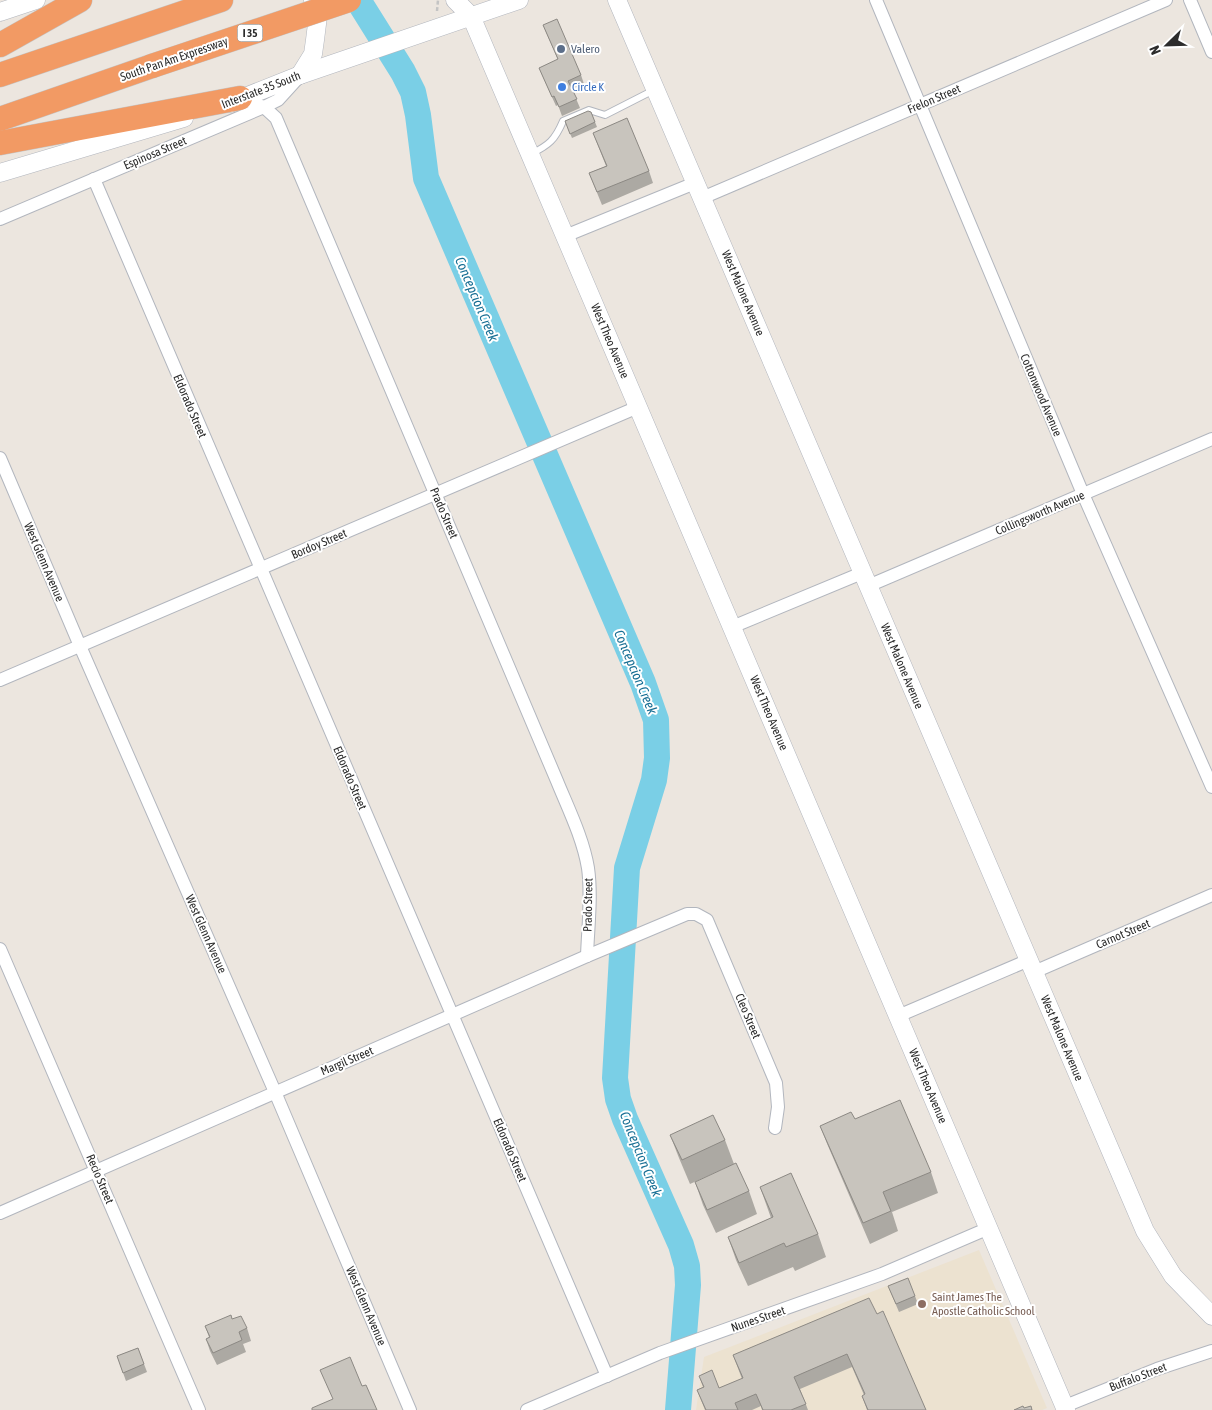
<svg xmlns="http://www.w3.org/2000/svg" width="1212" height="1410" font-family="'Asap Condensed',sans-serif">
	<style>
		.education { fill: #ece2d0 }
		.lines { fill: none; stroke-linecap: round; stroke-linejoin: round }
		.river { stroke: #7acfe6; stroke-width: 26 }
		.lane-casing { stroke: #b2b6be; stroke-width: 8 }
		.street-casing { stroke: #b2b6be; stroke-width: 14 }
		.secondary-casing { stroke: #b2b6be; stroke-width: 19 }
		.highway-casing { stroke: #c4c4c4; stroke-width: 25 }
		.path { stroke: #c4c4c4; stroke-width: 2.5; stroke-dasharray: 4 2.5; stroke-linecap: butt }
		.lane { stroke: #fff; stroke-width: 6 }
		.street { stroke: #fff; stroke-width: 12 }
		.secondary { stroke: #fff; stroke-width: 18 }
		.highway { stroke: #f29a64; stroke-width: 24 }
		.highway-bridge-casing { stroke: #c4c4c4; stroke-width: 25; stroke-linecap: butt }
		.highway-bridge { stroke: #f29a64; stroke-width: 24 }
		.wall { fill: #aca9a3 }
		.building { fill: #c8c4bd; stroke: #8c8984 }
		.service-dot { fill: #5c6f8a; stroke: #fff; stroke-width: 2 }
		.shop-dot { fill: #3f7fe0; stroke: #fff; stroke-width: 2 }
		.education-dot { fill: #8d6e63; stroke: #fff; stroke-width: 2 }
		.labels { text-anchor: middle; dominant-baseline: central; stroke-width: 4; stroke-linejoin: round; paint-order: stroke }
		.shield { fill: #fff; stroke: #6b6b6b; stroke-width: 1 }
		.shield-label { font-size: 11px; font-weight: bold; fill: #2c2c2c }
		.service-label { font-size: 12px; fill: #4e5e75; stroke: #fff; text-anchor: start }
		.street-label { font-size: 12px; fill: #2c2c2c; stroke: #fff }
		.shop-label { font-size: 12px; fill: #366cbe; stroke: #fff; text-anchor: start }
		.education-label { font-size: 12px; fill: #785e54; stroke: #fff; text-anchor: start }
		.water-label { font-size: 14px; font-style: italic; fill: #186f94; stroke: #fff }
	</style>
	<rect width="100%" height="100%" fill="#ece6df"/>
	<path class="education" d="M979 1250 1047 1408 1042 1410H696L704 1357Z"/>
	<g class="lines">
		<path class="river" d="M358 0 403 72 413 92 418 115 426 178 643 683 656 720 657 758 654 780 627 868 615 1078 618 1099 625 1119 681 1245 687 1266 688 1285 678 1410"/>
		<defs>
			<path id="lane" d="M531 154C549 145 555 140 563 121L589 110 605 115 654 90"/>
			<g id="street">
				<path d="M876 0 1083 494 1212 787"/>
				<path d="M1190 0 1212 52"/>
				<path d="M240 98 264 107 276 118 557 781C568 808 583 838 588 868 592 896 588 927 587 956"/>
				<path d="M94 179 607 1376"/>
				<path d="M702 198 1166 0"/>
				<path d="M0 219 264 107 278 100 298 78"/>
				<path d="M565 236 695 183"/>
				<path d="M0 458 80 646 275 1092 410 1410"/>
				<path d="M868 586 1212 439"/>
				<path d="M732 627 862 573"/>
				<path d="M0 680 638 407"/>
				<path d="M0 949 199 1410"/>
				<path d="M1034 972 1212 895"/>
				<path d="M898 1016 1029 960"/>
				<path d="M0 1213 587 956 687 914H696L707 920 776 1083 778 1107 775 1128"/>
				<path d="M1065 1406 1157 1369 1212 1351"/>
				<path d="M527 1410 660 1353 882 1274 989 1228"/>
			</g>
			<g id="secondary">
				<path d="M455 0 471 16 1066 1410"/>
				<path d="M617 0 1145 1231 1173 1276 1212 1316"/>
				<path d="M0 12 36 0"/>
				<path d="M300 75 313 54 315 40 318 16 313 0"/>
				<path d="M230 103 300 75 519 0"/>
				<path d="M0 173 184 118"/>
			</g>
			<g id="highway">
				<path d="M0 45 80 0"/>
				<path d="M0 75 221 0"/>
				<path d="M0 119 152 66"/>
				<path d="M0 143 240 98"/>
			</g>
		</defs>
		<use href="#lane" class="lane-casing"/>
		<use href="#street" class="street-casing"/>
		<use href="#secondary" class="secondary-casing"/>
		<use href="#highway" class="highway-casing"/>
		<path class="path" d="M437 11 438 0"/>
		<use href="#lane" class="lane"/>
		<use href="#street" class="street"/>
		<use href="#secondary" class="secondary"/>
		<use href="#highway" class="highway"/>
		<defs>
			<path id="highway-bridge" d="M152 66 349 0"/>
		</defs>
		<use href="#highway-bridge" class="highway-bridge-casing"/>
		<use href="#highway-bridge" class="highway-bridge"/>
	</g>
	<g class="wall">
		<path d="M543 25 581 75 584 84 572 89 580 108 562 116 558 105 556 106 539 68 558 60Z"/>
		<path d="M591 112 597 127 572 138 565 121Z"/>
		<path d="M593 133 649 171 653 183 602 205 589 173 606 166Z"/>
		<path d="M855 1119 931 1172 938 1193 892 1212 898 1231 870 1244 828 1146 820 1126Z"/>
		<path d="M670 1135 725 1140 734 1164 690 1184 679 1158Z"/>
		<path d="M695 1182 749 1191 757 1214 716 1233 703 1205Z"/>
		<path d="M760 1187 818 1234 826 1257 795 1271 793 1267 748 1286 736 1260 728 1237 771 1218Z"/>
		<path d="M888 1286 915 1296 918 1304 899 1312Z"/>
		<path d="M877 1314 926 1410H867L862 1396 864 1395 852 1367 800 1389 808 1410H762L761 1406 752 1410H705L697 1390 703 1387 699 1376 719 1388 742 1379 733 1355Z"/>
		<path d="M232 1319 247 1328 251 1341 243 1344 246 1352 217 1365 210 1351 206 1339 209 1337 205 1326Z"/>
		<path d="M138 1348 147 1372 126 1381 117 1356Z"/>
	</g>
	<g class="building">
		<path d="M557 19 581 75 568 81 577 99 559 107 554 96 552 97 539 68 558 59 543 25Z"/>
		<path d="M588 111 591 112 595 122 570 134 565 121Z"/>
		<path d="M627 118 649 171 597 192 589 173 607 166 593 133Z"/>
		<path d="M900 1100 931 1172 883 1192 891 1211 863 1223 820 1126 851 1112 855 1119Z"/>
		<path d="M713 1115 725 1140 682 1160 670 1135Z"/>
		<path d="M736 1163 749 1191 707 1210 695 1182Z"/>
		<path d="M791 1173 818 1234 786 1247 784 1243 739 1263 728 1237 773 1217 760 1187Z"/>
		<path d="M908 1278 915 1296 896 1304 888 1286Z"/>
		<path d="M869 1298 877 1314 883 1311 926 1410H868L862 1396 865 1394 847 1354 794 1377 806 1404 791 1410H763L756 1394 735 1403 738 1410H706L697 1390 704 1387 699 1376 712 1370 719 1388 743 1378 733 1355Z"/>
		<path d="M231 1315 232 1319 241 1316 247 1328 239 1332 242 1340 213 1353 206 1339 210 1337 205 1326Z"/>
		<path d="M138 1348 144 1364 123 1373 117 1356Z"/>
		<path d="M350 1357 362 1386 366 1385 377 1410H312V1408L333 1399 320 1370Z"/>
		<path d="M1023 1406 1024 1408 1031 1406 1032 1410H1014Z"/>
	</g>
	<circle class="service-dot" cx="561" cy="49" r="5"/>
	<circle class="shop-dot" cx="562" cy="87" r="5"/>
	<circle class="education-dot" cx="922" cy="1304" r="5"/>
	<g class="labels">
		<rect class="shield" x="237.5" y="24.5" width="25" height="17" rx="4"/>
		<g class="shield-label">
			<text x="250" y="33">I 35</text>
		</g>
		<g class="service-label">
			<text x="571" y="49">Valero</text>
		</g>
		<g class="street-label">
			<text transform="translate(174 59) rotate(-19)">South Pan Am Expressway</text>
			<text transform="translate(261 90) rotate(-21)">Interstate 35 South</text>
			<text transform="translate(934 99) rotate(-23)">Frelon Street</text>
			<text transform="translate(155 153) rotate(-23)">Espinosa Street</text>
			<text transform="translate(743 293) rotate(67)">West Malone Avenue</text>
			<text transform="translate(610 341) rotate(67)">West Theo Avenue</text>
			<text transform="translate(1041 395) rotate(67)">Cottonwood Avenue</text>
			<text transform="translate(190 406) rotate(67)">Eldorado Street</text>
			<text transform="translate(444 513) rotate(67)">Prado Street</text>
			<text transform="translate(1040 513) rotate(-23)">Collingsworth Avenue</text>
			<text transform="translate(319 544) rotate(-23)">Bordoy Street</text>
			<text transform="translate(44 562) rotate(67)">West Glenn Avenue</text>
			<text transform="translate(902 666) rotate(67)">West Malone Avenue</text>
			<text transform="translate(769 713) rotate(67)">West Theo Avenue</text>
			<text transform="translate(350 778) rotate(67)">Eldorado Street</text>
			<text transform="translate(588 905) rotate(-89)">Prado Street</text>
			<text transform="translate(206 934) rotate(66)">West Glenn Avenue</text>
			<text transform="translate(1123 934) rotate(-23)">Carnot Street</text>
			<text transform="translate(748 1016) rotate(67)">Cleo Street</text>
			<text transform="translate(1062 1038) rotate(67)">West Malone Avenue</text>
			<text transform="translate(347 1061) rotate(-23)">Margil Street</text>
			<text transform="translate(928 1086) rotate(67)">West Theo Avenue</text>
			<text transform="translate(510 1150) rotate(67)">Eldorado Street</text>
			<text transform="translate(100 1179) rotate(67)">Recio Street</text>
			<text transform="translate(366 1306) rotate(67)">West Glenn Avenue</text>
			<text transform="translate(758 1319) rotate(-19)">Nunes Street</text>
			<text transform="translate(1138 1377) rotate(-21)">Buffalo Street</text>
		</g>
		<g class="shop-label">
			<text x="572" y="87">Circle K</text>
		</g>
		<g class="education-label">
			<text x="932" y="1297">Saint James The<tspan x="932" dy="14">Apostle Catholic School</tspan></text>
		</g>
		<g class="water-label">
			<text transform="translate(477 299) rotate(67)">Concepcion Creek</text>
			<text transform="translate(636 672) rotate(67)">Concepcion Creek</text>
			<text transform="translate(641 1154) rotate(68)">Concepcion Creek</text>
		</g>
	</g>
	<g transform="translate(1167 45) rotate(247)" stroke="#ffffff" stroke-width="4" paint-order="stroke">
	<path d="M0-4L9 19L0 12L-9 19Z" fill="#2c2c2c"/>
	<text y="-8" font-size="14" font-weight="bold" text-anchor="middle" fill="#2c2c2c">N</text>
	</g>
</svg>
